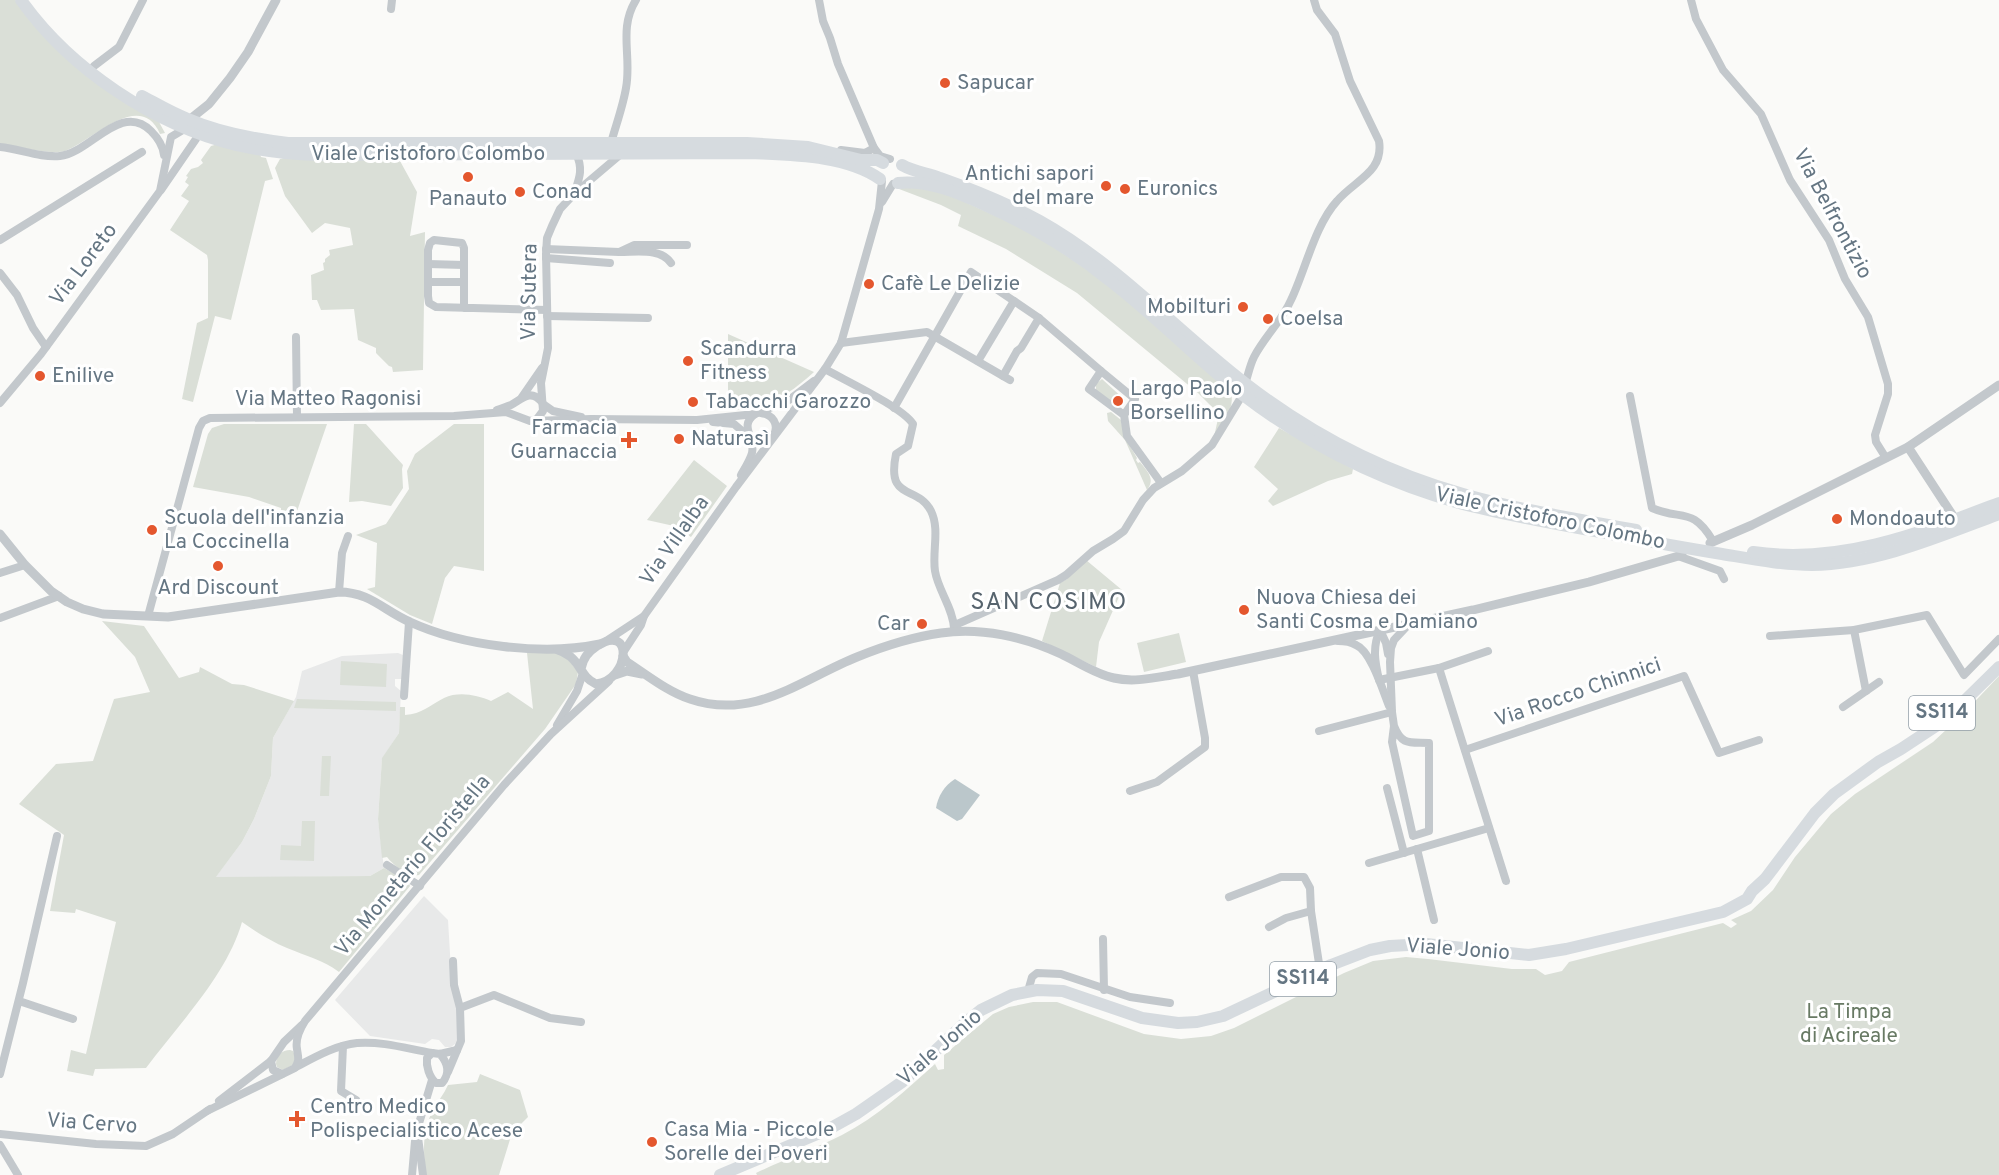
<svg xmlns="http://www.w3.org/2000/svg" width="1999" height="1175" font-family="Overpass,sans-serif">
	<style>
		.built { fill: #e8e9e9 }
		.green { fill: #dadfd7 }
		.water { fill: #bbc7cb }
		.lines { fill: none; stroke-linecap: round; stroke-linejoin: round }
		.minor { stroke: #c3c8cc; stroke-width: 8 }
		.tertiary { stroke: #c3c8cc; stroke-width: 9 }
		.primary { stroke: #d6dbdf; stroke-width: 12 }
		.poi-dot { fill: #e4572e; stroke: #fff; stroke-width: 2 }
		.labels { text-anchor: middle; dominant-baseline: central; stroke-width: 6; stroke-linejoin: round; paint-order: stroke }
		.shield { fill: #fff; stroke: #939fa8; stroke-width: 1.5 }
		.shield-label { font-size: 20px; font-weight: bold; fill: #657683 }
		.poi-label { font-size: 21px; fill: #657683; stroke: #fff; text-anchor: start }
		.street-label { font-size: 21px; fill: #657683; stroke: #fff }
		.park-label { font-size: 21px; fill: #687a64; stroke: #fff }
		.quarter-label { font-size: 24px; letter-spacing: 1.5px; fill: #57646e; stroke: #fff }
	</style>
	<rect width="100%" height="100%" fill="#fafaf8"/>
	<g class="built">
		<path d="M398 653 403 655 402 679H395V686L401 691 399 733 382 759 378 819 384 868 370 876 215 878 242 842 254 819 271 776 273 738 296 697 302 671 342 656Z"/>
		<path d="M424 896 448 920 452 987 459 1019V1041L451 1047H445L439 1040 432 1039 425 1044 370 1036 335 1000Z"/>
	</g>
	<g class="green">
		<path d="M0 0H15L25 14 159 122 165 133 160 134C140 88 90 143 65 151 51 155 15 146 0 144Z"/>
		<path d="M218 144 260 154 261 157 266 158 273 179 265 181 231 320 215 316 193 402 182 399 197 323 208 318V260L207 255 170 230 189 201 181 196 189 185 185 182 188 177 186 176 191 169 198 167 203 163 201 160 211 146Z"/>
		<path d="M284 158 400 161 417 192 410 236 425 232 423 370 393 372 392 367 389 366 376 353V348L358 340 354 309 321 310 317 300H312L311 275 324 270 323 263 325 262V259L330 255 329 250 353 245 350 228 325 223 312 233 285 196 275 168 280 159Z"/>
		<path d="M907 186 927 188 954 197 1033 233 1108 284 1230 391C1237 407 1222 424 1214 437L1219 414 1198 393 1077 293 1006 249 958 226 961 215 941 205 899 189Z"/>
		<path d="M728 334 814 372C786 397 767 409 728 410Z"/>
		<path d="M1102 379 1125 400 1123 405H1116L1096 390V384Z"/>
		<path d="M1111 412 1121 420 1124 436 1137 458 1136 460 1138 463 1140 462C1147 471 1156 479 1147 490L1125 440 1108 421 1107 413Z"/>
		<path d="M224 424H327L294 520 281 517V508L249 497 193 487 208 434 212 428Z"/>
		<path d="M354 424H366L403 465 402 469 403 488 391 506 362 501 349 502Z"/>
		<path d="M454 424H484V571L454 566 445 578 432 624 410 615 367 589 375 587 377 543 356 535 386 524 409 489 407 471 415 454Z"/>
		<path d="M1279 428 1353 469 1352 474 1328 481 1273 506 1268 501 1278 489 1254 467Z"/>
		<path d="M694 460 727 486 691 537 674 526 647 520Z"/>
		<path d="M1086 560 1122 590 1099 642 1096 667 1042 641 1060 583 1067 579Z"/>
		<path d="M102 621 144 626 179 678 199 672 200 667 232 684 244 685 294 701 273 738 271 776 254 819 242 842 216 877 370 876 384 868 408 881 410 886 339 972C323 960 306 956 287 948 271 941 256 932 242 922 227 975 178 1025 146 1068L95 1069 93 1076 67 1071 71 1050 86 1054 116 922 76 909 75 913 50 911 64 835 19 804 56 764 93 761 114 699 150 692 135 657Z"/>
		<path d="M1179 633 1186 662 1144 672 1137 643Z"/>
		<path d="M527 653C555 653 561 648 578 672L576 684 545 729 419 875C408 877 394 866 387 857L382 858 378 819 382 758 399 733 400 707H405V715C422 714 430 705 444 698 459 691 477 695 491 701L508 692 533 709Z"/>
		<path d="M341 661 387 664 386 687 340 685Z"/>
		<path d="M1999 676V1175H757L756 1173C785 1159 814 1149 842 1135 877 1117 906 1090 935 1064L938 1070 944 1069V1055L993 1014 1009 1007 1033 1002H1057L1144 1034 1181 1039 1211 1036 1234 1028 1344 973 1373 961 1406 957 1428 959 1512 969H1536L1545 975 1562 971 1569 962 1723 923 1731 928 1737 924 1731 920 1751 911 1773 890 1795 857 1831 814 1855 794 1933 742 1962 715Z"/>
		<path d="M297 699 396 702V711L294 708Z"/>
		<path d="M322 756H331L329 796H320Z"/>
		<path d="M302 821H315L314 861 280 860 281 845 301 846Z"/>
		<path d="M290 1050 293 1051 296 1058 293 1065 283 1070 277 1067 276 1064C276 1056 282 1050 290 1050Z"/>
		<path d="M480 1074 520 1090 528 1117 512 1133 499 1175H426C423 1152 422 1131 433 1110 438 1101 444 1094 448 1085L477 1082Z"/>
	</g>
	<path class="water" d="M955 779 980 795 962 819 957 821 936 808C938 796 944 786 955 779Z"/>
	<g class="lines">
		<g class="minor">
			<path d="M819 0 823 21 830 38 838 64 874 148 880 156 890 159"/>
			<path d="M1691 0 1696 19 1723 70 1761 114 1790 180 1829 240 1845 279 1868 317 1888 384V394L1875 435 1876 442 1886 458"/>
			<path d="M391 9 392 0"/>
			<path d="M94 66 119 47 143 0"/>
			<path d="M611 143C616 125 623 106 626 88 632 56 618 29 636 0"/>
			<path d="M0 147C20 149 40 158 60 156 90 153 121 101 151 131 158 138 163 146 164 155"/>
			<path d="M841 150 865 153 874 148"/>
			<path d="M161 190 196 139"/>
			<path d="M575 191C580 177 583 168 576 153"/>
			<path d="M882 202 893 184"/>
			<path d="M0 240 142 152"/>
			<path d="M546 249 619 252 634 245H687"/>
			<path d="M620 252C638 252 661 248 671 263"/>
			<path d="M546 258 610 263"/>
			<path d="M428 264 464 265"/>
			<path d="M0 273 17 295 33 328 46 347"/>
			<path d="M428 282H464"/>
			<path d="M464 308V248L462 243 434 240 430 243 428 250V296L429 303 436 307 547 310"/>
			<path d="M547 316 648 318"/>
			<path d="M296 337 297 417"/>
			<path d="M841 343 927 332 1010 380"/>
			<path d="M978 361 1014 301"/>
			<path d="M825 369C846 381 902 407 913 424L908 446 896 454C886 502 917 484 931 511 940 529 932 552 935 571 938 590 953 608 954 628"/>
			<path d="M1003 376 1017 351 1021 348 1039 318"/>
			<path d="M1245 384C1248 375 1250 365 1254 357 1264 337 1282 321 1291 300 1305 271 1315 225 1337 201 1355 180 1384 172 1379 141L1350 81 1335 34 1317 10 1314 0"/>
			<path d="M1630 396 1652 508C1682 521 1692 506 1713 541"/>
			<path d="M522 397 542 368"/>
			<path d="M0 403 41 354 160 191 171 137 186 128"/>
			<path d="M543 404 553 411 581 417"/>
			<path d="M894 408 971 272 1039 318 1101 371"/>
			<path d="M497 410C502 408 506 407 511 405 522 399 530 389 541 401"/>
			<path d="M761 413C773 415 779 424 774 435"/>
			<path d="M1124 415 1089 389 1101 371 1135 399 1124 415 1127 436 1161 483"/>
			<path d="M533 421 591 419 697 420 755 414 789 400 814 381"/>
			<path d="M713 422 734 424 748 436"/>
			<path d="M741 475C745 468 750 460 752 453 756 438 738 426 755 414"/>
			<path d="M1678 556 1720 571 1724 579"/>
			<path d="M0 573 25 565"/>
			<path d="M339 592 342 553 348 536"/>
			<path d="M148 616 199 428 203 421 210 418 454 416 506 412 530 421 537 419 543 411 541 383 548 348 546 254 547 238 552 226 560 209 575 193 621 154"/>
			<path d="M0 618 59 596"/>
			<path d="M955 625 1058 580 1066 575 1093 551 1113 539 1124 531 1143 500 1154 488 1182 471 1212 445 1243 394"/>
			<path d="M1380 630C1372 647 1375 662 1379 680L1439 668 1506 881"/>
			<path d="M1380 630 1386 643 1388 654"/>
			<path d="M1854 630 1866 691"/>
			<path d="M1770 636 1854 630 1927 615 1964 675 1999 639"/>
			<path d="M606 641 644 616"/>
			<path d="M1338 641C1344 641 1351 642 1356 645 1371 651 1383 691 1389 706"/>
			<path d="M624 651 641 625 644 616 736 487 825 369 841 343 879 209 882 181"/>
			<path d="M1439 668 1488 651"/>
			<path d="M404 696 409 622"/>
			<path d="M1843 707 1879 682"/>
			<path d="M557 725 577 691 583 673"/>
			<path d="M1394 726C1402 746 1410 742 1429 743V831L1413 836 1392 742 1394 726 1392 712 1390 662 1391 648 1394 640 1409 624"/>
			<path d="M1319 731 1392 712"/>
			<path d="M1465 750 1684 676 1719 753 1759 740"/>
			<path d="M1387 788 1404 853"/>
			<path d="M1130 791 1157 782 1205 747V738L1193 671"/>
			<path d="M1417 849 1434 920"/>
			<path d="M1369 863 1489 828"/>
			<path d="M387 865 420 886"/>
			<path d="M1229 897 1281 877H1304L1310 888 1311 911"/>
			<path d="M1269 927 1286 918 1311 911 1320 970"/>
			<path d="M1103 939 1104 990"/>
			<path d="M453 961 454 985 460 1008"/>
			<path d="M1028 991 1032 977 1037 973 1061 974 1130 997 1170 1003"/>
			<path d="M19 1001 73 1019"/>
			<path d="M343 1046 341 1091 356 1100"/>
			<path d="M440 1054C448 1063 450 1074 442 1083H436C429 1077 426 1066 427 1058L432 1053 440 1054 457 1050"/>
			<path d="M271 1061 273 1070 282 1074"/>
			<path d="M296 1067C315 1057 336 1045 357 1043 383 1041 408 1049 432 1053"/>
			<path d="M448 1072 461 1041 460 1008 494 995 550 1018 581 1022"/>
			<path d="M0 1074 23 983 57 836"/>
			<path d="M219 1101 271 1061 284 1042 302 1025"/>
			<path d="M207 1111 295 1068C300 1060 298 1057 297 1049 295 1039 300 1029 305 1021L504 785 551 734 609 681"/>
			<path d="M0 1134 96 1144 146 1146 173 1134 210 1109"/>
			<path d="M0 1145 18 1175"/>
			<path d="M412 1175 415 1141"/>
			<path d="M423 1175 417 1130 432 1080"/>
		</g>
		<g class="tertiary">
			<path d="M188 123 189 120 209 104 230 78 248 52 276 0"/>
			<path d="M1908 447 1955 519"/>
			<path d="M0 534 25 565 51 591 67 602 83 609 103 614 168 617 339 592C370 592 384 611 410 622 462 646 544 656 600 644"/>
			<path d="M1710 543 1752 525 1908 447 1999 385"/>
			<path d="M558 650C583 659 577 675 596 684 630 680 634 622 597 646 588 652 583 658 581 669"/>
			<path d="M623 656 627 662C647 675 668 692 690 699 754 721 802 679 857 657 884 646 912 637 941 633 981 627 1025 637 1061 654 1078 662 1095 674 1114 678 1135 683 1157 677 1178 674L1473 610 1589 582 1682 555"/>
			<path d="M615 675 627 671 642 674"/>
		</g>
		<g class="primary">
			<path d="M21 0C70 69 154 125 236 145 263 151 290 154 318 155L751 153C792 155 846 155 880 179"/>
			<path d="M142 96C157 104 172 113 188 119 220 133 254 139 288 143H747L808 147 861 160H877L883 163"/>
			<path d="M902 165C914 172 927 173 940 178 974 190 1008 204 1040 221 1117 264 1177 331 1246 384 1311 434 1384 472 1463 494 1519 510 1578 519 1636 530"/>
			<path d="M898 183C928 180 957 192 985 205 1029 225 1071 249 1109 280 1156 316 1197 359 1243 395 1307 444 1381 481 1459 503 1516 518 1575 527 1632 538 1662 544 1692 549 1722 554 1752 559 1782 565 1812 565 1876 564 1940 536 1999 514"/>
			<path d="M1753 552C1840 565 1920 533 1999 503"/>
			<path d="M720 1175 829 1129 856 1114 902 1082 966 1022 981 1010 1012 995 1037 990 1063 991 1142 1018 1178 1023 1197 1022 1223 1016 1331 965 1370 950 1390 946 1426 944 1529 955 1566 949 1723 912 1747 899 1752 891 1765 879 1815 813 1834 794 1878 762 1901 749 1945 720 1999 667"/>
		</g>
	</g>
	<g class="poi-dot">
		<circle cx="945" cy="83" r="6"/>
		<circle cx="468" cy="177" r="6"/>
		<circle cx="1106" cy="186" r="6"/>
		<circle cx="1125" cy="189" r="6"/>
		<circle cx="520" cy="192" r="6"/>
		<circle cx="869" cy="284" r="6"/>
		<circle cx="1243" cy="307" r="6"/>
		<circle cx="1268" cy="319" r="6"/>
		<circle cx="688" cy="361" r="6"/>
		<circle cx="40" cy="376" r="6"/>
		<circle cx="1118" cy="401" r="6"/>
		<circle cx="693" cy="402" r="6"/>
		<circle cx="679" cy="439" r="6"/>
		<path d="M626 431h6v6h6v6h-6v6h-6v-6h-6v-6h6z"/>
		<circle cx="1837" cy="519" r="6"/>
		<circle cx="152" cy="530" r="6"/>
		<circle cx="218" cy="566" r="6"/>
		<circle cx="1244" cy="610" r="6"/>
		<circle cx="922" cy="624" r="6"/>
		<path d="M294 1110h6v6h6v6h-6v6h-6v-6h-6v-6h6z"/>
		<circle cx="652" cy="1142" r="6"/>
	</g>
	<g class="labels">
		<g class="shield">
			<rect x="1909" y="696" width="66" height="34" rx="4.5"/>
			<rect x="1270" y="962" width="66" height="34" rx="4.5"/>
		</g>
		<g class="shield-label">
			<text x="1942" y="713">SS114</text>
			<text x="1303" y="979">SS114</text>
		</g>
		<g class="poi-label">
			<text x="957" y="83">Sapucar</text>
			<text x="1094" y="174" text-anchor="end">Antichi sapori<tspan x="1094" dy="24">del mare</tspan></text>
			<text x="1137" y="189">Euronics</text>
			<text x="532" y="192">Conad</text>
			<text x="468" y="199" text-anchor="middle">Panauto</text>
			<text x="881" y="284">Cafè Le Delizie</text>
			<text x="1231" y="307" text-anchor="end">Mobilturi</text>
			<text x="1280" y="319">Coelsa</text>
			<text x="700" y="349">Scandurra<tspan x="700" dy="24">Fitness</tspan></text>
			<text x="52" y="376">Enilive</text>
			<text x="1130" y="389">Largo Paolo<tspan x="1130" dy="24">Borsellino</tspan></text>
			<text x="705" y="402">Tabacchi Garozzo</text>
			<text x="617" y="428" text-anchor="end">Farmacia<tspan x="617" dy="24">Guarnaccia</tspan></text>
			<text x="691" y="439">Naturasì</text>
			<text x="164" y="518">Scuola dell'infanzia<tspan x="164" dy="24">La Coccinella</tspan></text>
			<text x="1849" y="519">Mondoauto</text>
			<text x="218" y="588" text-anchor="middle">Ard Discount</text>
			<text x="1256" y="598">Nuova Chiesa dei<tspan x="1256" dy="24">Santi Cosma e Damiano</tspan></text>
			<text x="910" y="624" text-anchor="end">Car</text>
			<text x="310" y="1107">Centro Medico<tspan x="310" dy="24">Polispecialistico Acese</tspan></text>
			<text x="664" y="1130">Casa Mia - Piccole<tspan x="664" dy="24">Sorelle dei Poveri</tspan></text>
		</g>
		<g class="street-label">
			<text x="428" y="154">Viale Cristoforo Colombo</text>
			<text transform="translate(1832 214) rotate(62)">Via Belfrontizio</text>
			<text transform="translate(84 265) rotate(-53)">Via Loreto</text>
			<text transform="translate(530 292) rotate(-89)">Via Sutera</text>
			<text x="328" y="399">Via Matteo Ragonisi</text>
			<text transform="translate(1550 519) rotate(12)">Viale Cristoforo Colombo</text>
			<text transform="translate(675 541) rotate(-55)">Via Villalba</text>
			<text transform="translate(1578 693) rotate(-19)">Via Rocco Chinnici</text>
			<text transform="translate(413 866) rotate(-50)">Via Monetario Floristella</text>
			<text transform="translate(1458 950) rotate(4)">Viale Jonio</text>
			<text transform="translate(940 1048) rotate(-41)">Viale Jonio</text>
			<text transform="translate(92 1124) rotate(4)">Via Cervo</text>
		</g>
		<g class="park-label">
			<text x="1849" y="1012">La Timpa<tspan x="1849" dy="24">di Acireale</tspan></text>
		</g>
		<g class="quarter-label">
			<text x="1049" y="603">SAN COSIMO</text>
		</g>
	</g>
</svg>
